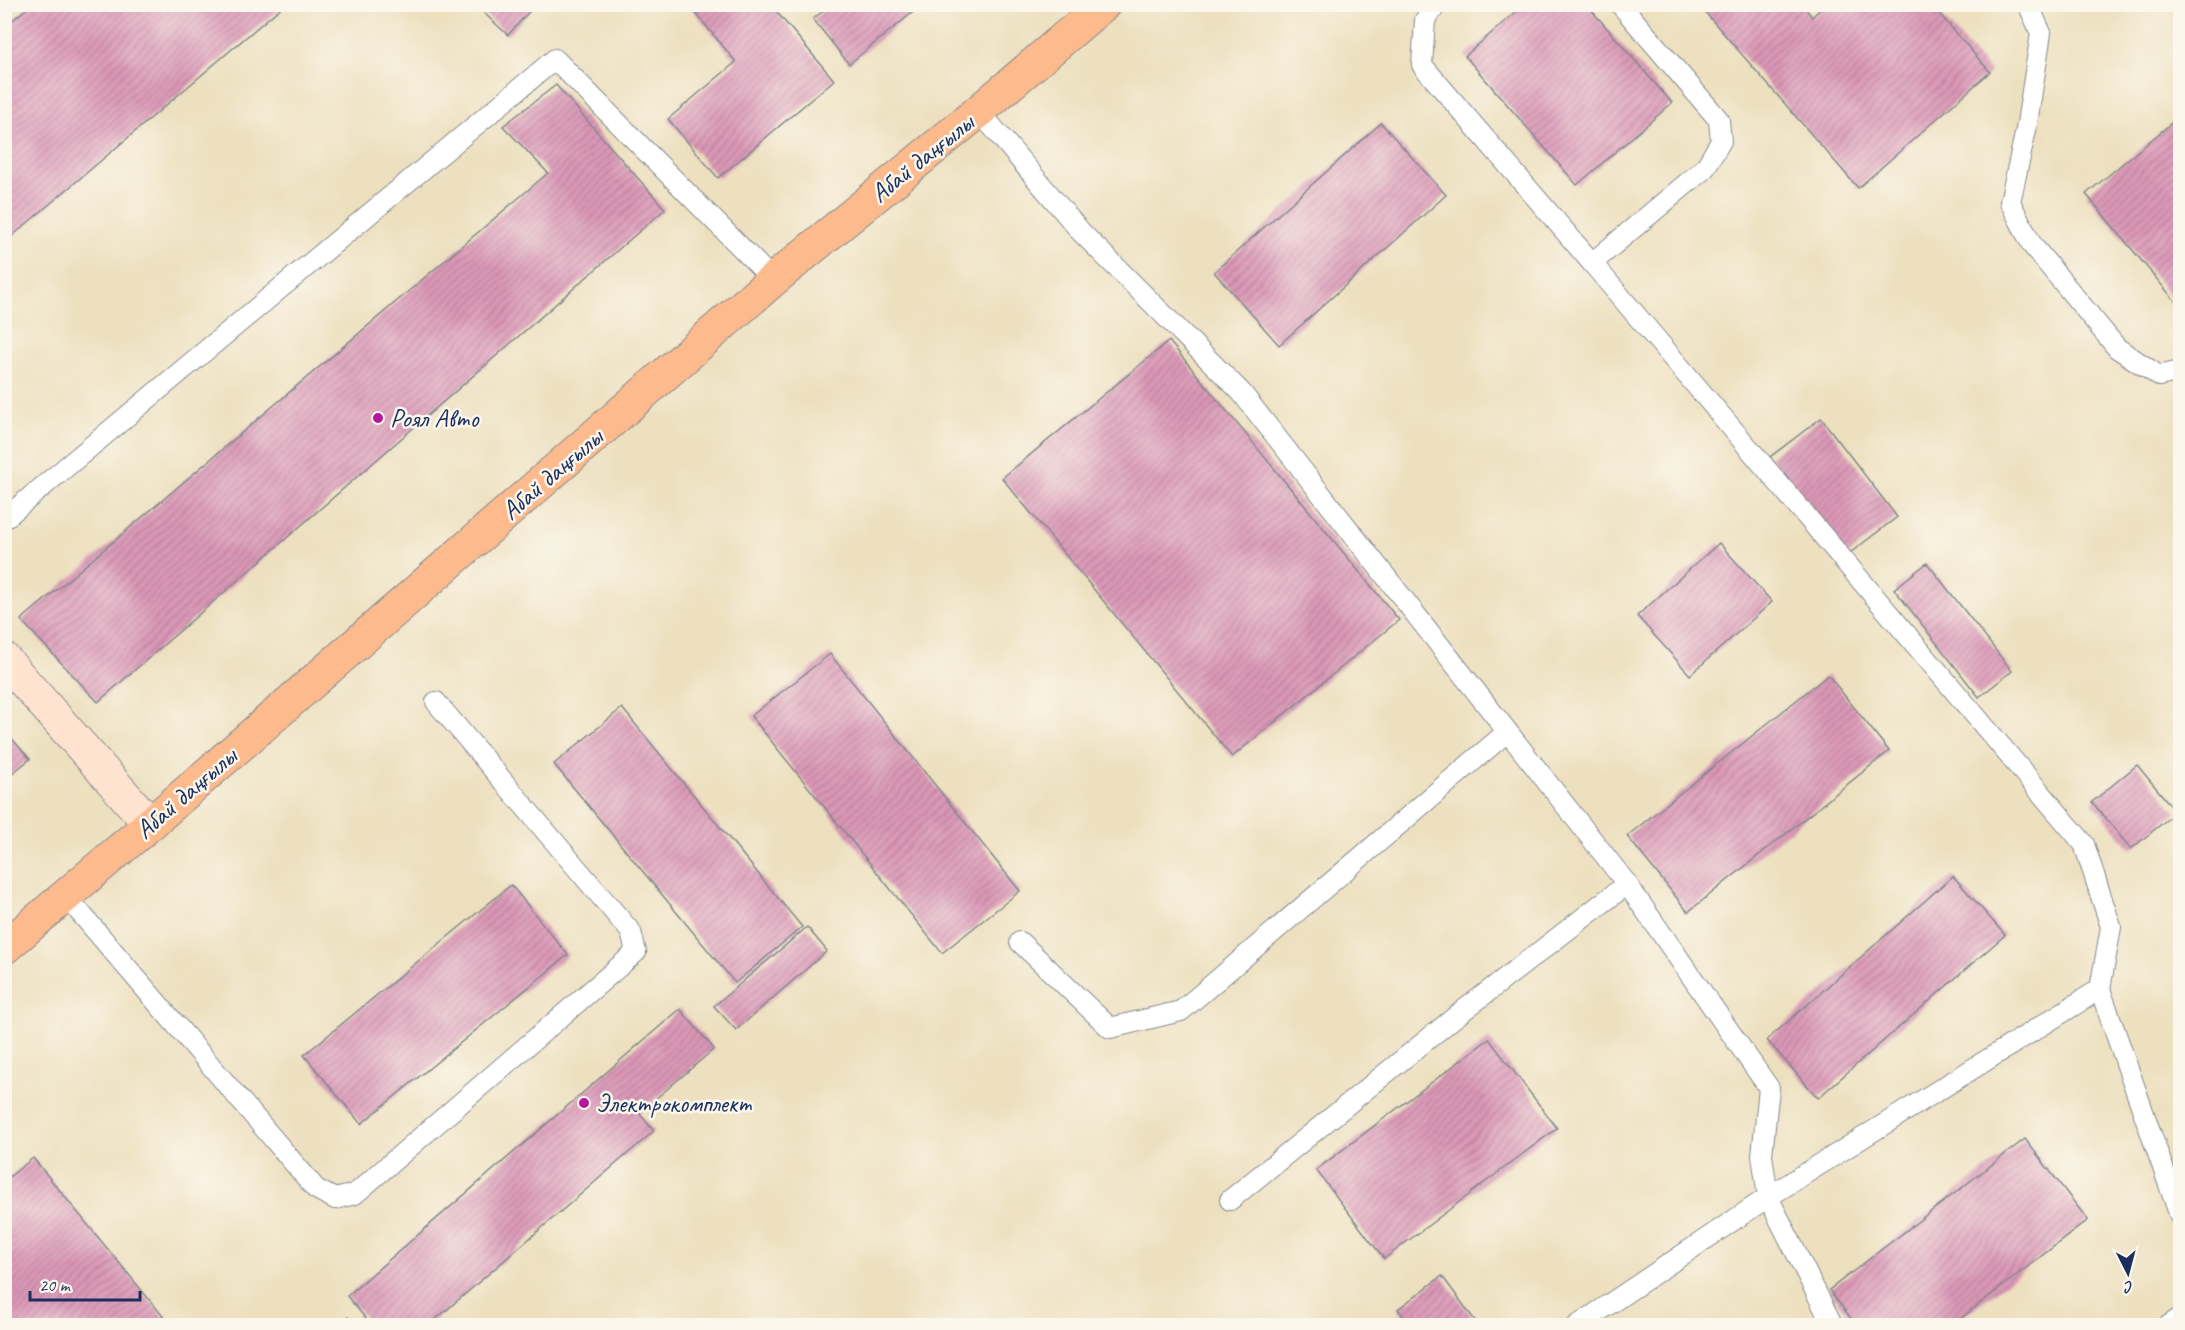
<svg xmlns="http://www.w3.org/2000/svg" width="2185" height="1330" font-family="Caveat,sans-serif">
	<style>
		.building { fill: url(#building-hatch) }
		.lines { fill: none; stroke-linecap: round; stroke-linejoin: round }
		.lane-casing { stroke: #84888e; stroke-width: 22 }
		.secondary-casing { stroke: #84888e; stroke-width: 35 }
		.primary-casing { stroke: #84888e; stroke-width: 35 }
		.lane { stroke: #fff; stroke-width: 20 }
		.secondary { stroke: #fee3d1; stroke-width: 33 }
		.primary { stroke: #fcba8d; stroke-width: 33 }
		.poi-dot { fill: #b5179e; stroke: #fbf7ec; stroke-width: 2 }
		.labels { text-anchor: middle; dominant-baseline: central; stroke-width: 5; stroke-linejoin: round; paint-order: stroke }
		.street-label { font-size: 26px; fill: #1b2f5e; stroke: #fbf7ec }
		.poi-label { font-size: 26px; fill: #1b2f5e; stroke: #fbf7ec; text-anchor: start }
	</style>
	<defs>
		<pattern id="building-hatch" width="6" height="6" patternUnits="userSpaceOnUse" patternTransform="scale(1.5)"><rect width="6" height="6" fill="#dc98b7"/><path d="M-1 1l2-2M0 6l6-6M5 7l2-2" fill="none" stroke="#b27c98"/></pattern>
	</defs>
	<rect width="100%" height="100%" fill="#fbf7ec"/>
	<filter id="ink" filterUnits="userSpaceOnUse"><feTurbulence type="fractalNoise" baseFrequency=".0167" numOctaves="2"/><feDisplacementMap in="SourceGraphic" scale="12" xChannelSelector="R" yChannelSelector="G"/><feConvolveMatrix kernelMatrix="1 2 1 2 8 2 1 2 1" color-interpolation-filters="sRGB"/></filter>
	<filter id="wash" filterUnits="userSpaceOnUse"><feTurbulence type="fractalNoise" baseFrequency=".008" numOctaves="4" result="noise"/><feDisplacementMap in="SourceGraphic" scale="24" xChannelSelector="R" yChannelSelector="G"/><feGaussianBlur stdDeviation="1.35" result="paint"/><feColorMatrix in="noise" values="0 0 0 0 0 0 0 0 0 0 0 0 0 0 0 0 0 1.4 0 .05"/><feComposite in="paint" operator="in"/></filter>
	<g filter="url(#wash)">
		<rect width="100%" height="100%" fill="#ede0bf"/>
		<g id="blocks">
			<g class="building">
				<path d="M32 4H285L4 243V27Z"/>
				<path d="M474 4H536L508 35Z"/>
				<path d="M688 4H770L834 80 718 178 668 119 736 62Z"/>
				<path d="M832 4H923L849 64 813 19Z"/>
				<path d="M1525 4H1586L1672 103 1577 185 1465 56Z"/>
				<path d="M1698 4H1802L1812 17 1826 4H1931L1990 72 1858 188Z"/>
				<path d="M556 85 665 209 98 702 21 620 548 173 503 126Z"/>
				<path d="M2180 116V307L2086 194Z"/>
				<path d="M1381 123 1446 195 1279 345 1214 272Z"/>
				<path d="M1169 341 1399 620 1232 757 1002 478Z"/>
				<path d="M1821 418 1897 517 1846 556 1770 457Z"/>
				<path d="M1719 543 1772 602 1690 675 1637 616Z"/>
				<path d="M1927 563 2012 671 1979 697 1894 589Z"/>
				<path d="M830 654 1020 891 942 953 751 716Z"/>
				<path d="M1828 675 1889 751 1688 912 1627 836Z"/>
				<path d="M622 708 802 927 735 983 554 764Z"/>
				<path d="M4 730 30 759 4 780Z"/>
				<path d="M2137 765 2176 812 2131 849 2092 802Z"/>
				<path d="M1953 876 2005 935 1818 1098 1767 1040Z"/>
				<path d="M511 885 568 955 361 1124 304 1055Z"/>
				<path d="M807 927 827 951 736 1030 714 1006Z"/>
				<path d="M680 1009 714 1049 639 1113 654 1131 428 1326H372L347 1296Z"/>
				<path d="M1489 1039 1557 1128 1384 1259 1316 1170Z"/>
				<path d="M2025 1139 2088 1220 1951 1326H1857L1829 1290Z"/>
				<path d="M33 1158 171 1326H4V1181Z"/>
				<path d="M1442 1276 1479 1326H1410L1398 1309Z"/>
				<path d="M348 1317 354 1326H336Z"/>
			</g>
		</g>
	</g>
	<g filter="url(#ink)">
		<use href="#blocks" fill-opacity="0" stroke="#84888e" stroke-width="1.5"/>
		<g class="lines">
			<defs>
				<g id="lane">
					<path d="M1437 4 1425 20 1422 65 1592 263"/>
					<path d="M2028 4 2041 33 2026 130 2010 202 2032 245 2117 348 2159 376 2180 371"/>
					<path d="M979 111 1081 232 1241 392 1627 884 1769 1088 1762 1155 1768 1197 1833 1326"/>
					<path d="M4 519 555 59 773 280"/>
					<path d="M66 896 316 1189 335 1199 355 1194 636 952 631 932 436 702"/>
					<path d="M1020 942 1110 1028 1181 1011 1507 732"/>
					<path d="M2100 989 2180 1216"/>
					<path d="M1230 1200 1455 1017 1627 884"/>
					<path d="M1577 1326 1768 1197 2100 989 2111 927 2084 844 1592 263 1705 168 1721 141 1719 120 1620 4"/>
					<path d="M2168 1326 2180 1318"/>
				</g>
				<path id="secondary" d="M4 659 150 824"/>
				<path id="primary" d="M4 948 150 824 773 280 979 111 1104 4"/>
			</defs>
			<use href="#lane" class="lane-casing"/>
			<use href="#secondary" class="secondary-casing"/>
			<use href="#primary" class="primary-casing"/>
			<use href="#lane" class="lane"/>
			<use href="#secondary" class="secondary"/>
			<use href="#primary" class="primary"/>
		</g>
	</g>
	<g class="poi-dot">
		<circle cx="378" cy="418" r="6"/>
		<circle cx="584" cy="1103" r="6"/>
	</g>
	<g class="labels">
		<g class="street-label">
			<text transform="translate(922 158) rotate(-39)">Абай даңғылы</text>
			<text transform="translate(552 474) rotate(-41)">Абай даңғылы</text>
			<text transform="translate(186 793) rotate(-41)">Абай даңғылы</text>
		</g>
		<g class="poi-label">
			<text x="390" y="418">Роял Авто</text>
			<text x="596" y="1103">Электрокомплект</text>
		</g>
	</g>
	<rect width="2185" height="1330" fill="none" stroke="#fbf7ec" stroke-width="24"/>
	<g transform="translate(2128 1273) rotate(174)" stroke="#fbf7ec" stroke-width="4.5" paint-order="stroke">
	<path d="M0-4.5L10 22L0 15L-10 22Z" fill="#1b2f5e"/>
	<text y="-9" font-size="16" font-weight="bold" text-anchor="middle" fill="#1b2f5e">С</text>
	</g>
	<path d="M30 1291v9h110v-9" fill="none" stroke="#1b2f5e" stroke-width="3"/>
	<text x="39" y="1291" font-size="18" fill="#1b2f5e" stroke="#fbf7ec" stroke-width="4.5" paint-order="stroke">20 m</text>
</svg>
